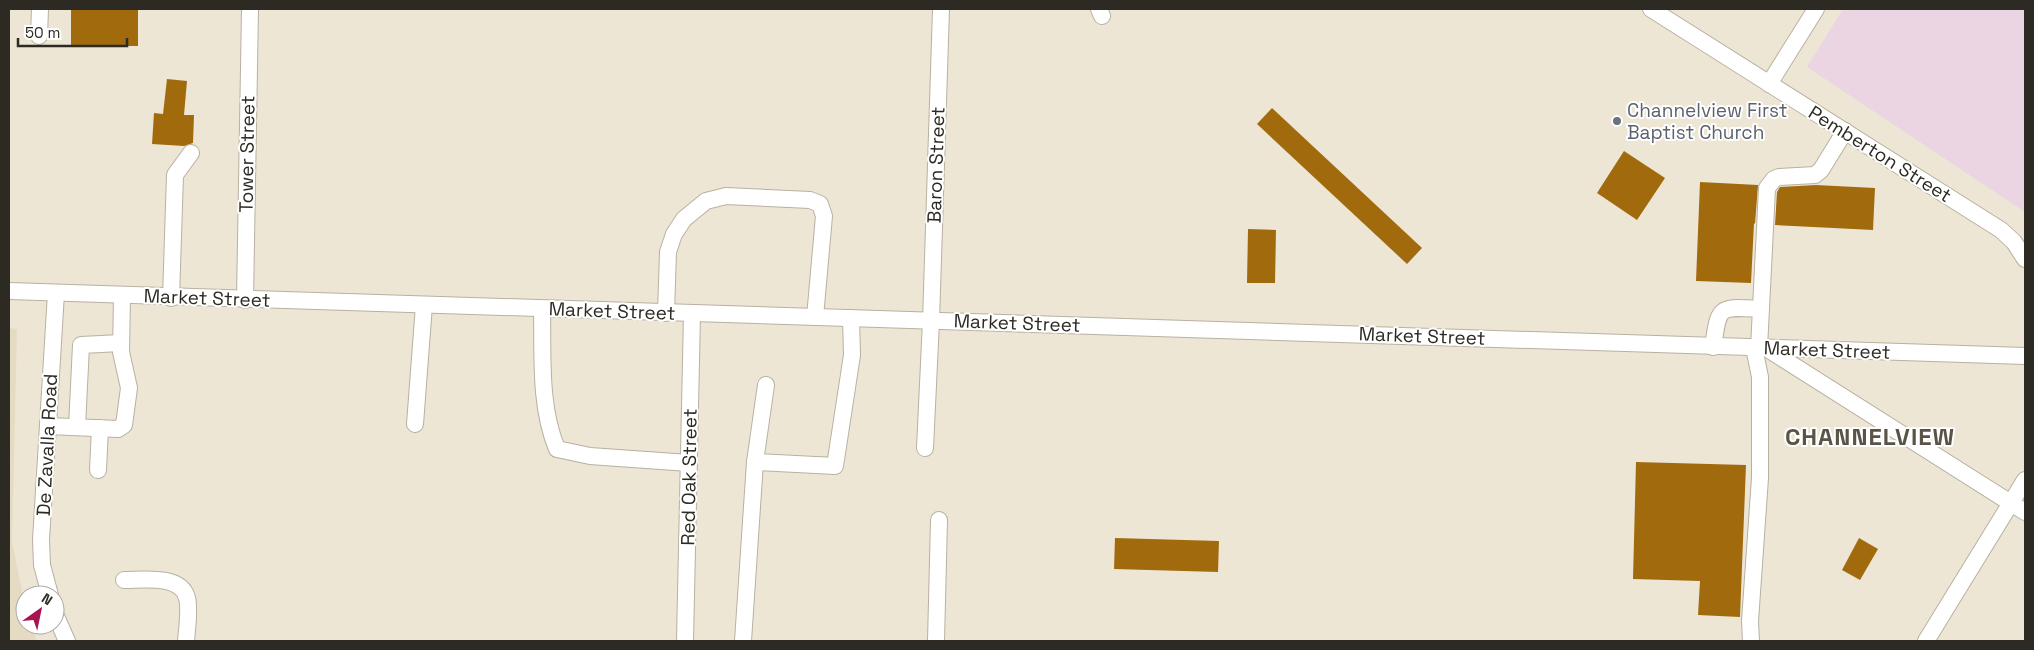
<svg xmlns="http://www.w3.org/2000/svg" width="2034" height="650" font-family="'Space Grotesk',sans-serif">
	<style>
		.built { fill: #e5dbc3 }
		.education { fill: #ebd5e3 }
		.building { fill: #a16b0d }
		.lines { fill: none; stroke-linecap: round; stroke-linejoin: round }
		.minor-casing { stroke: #b8b1a1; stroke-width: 18 }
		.minor { stroke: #fff; stroke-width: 16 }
		.worship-dot { fill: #6b7280; stroke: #fff; stroke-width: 2 }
		.labels { text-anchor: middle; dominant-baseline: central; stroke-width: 4; stroke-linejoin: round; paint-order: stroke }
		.worship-label { font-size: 19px; fill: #5b616d; stroke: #fff; text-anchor: start }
		.street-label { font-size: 19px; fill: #2c2a23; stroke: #fff }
		.district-label { font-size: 24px; font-weight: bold; letter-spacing: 1px; fill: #5a5446; stroke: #fff }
	</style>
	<rect width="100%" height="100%" fill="#ede6d5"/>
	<path class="built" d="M9 328 17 329 12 542 25 606V625H31L37 641H9Z"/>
	<path class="education" d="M1843 9H2025V212L1807 67Z"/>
	<g class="building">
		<rect x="71" y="9" width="67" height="37"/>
		<path d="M167 79 187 81 184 115H194L193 143 184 146 152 144 154 113 163 114Z"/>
		<path d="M1272 108 1422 248 1407 264 1257 124Z"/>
		<path d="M1624 151 1665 178 1637 220 1597 193Z"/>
		<path d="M1700 182 1758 185 1755 224 1754 223 1751 283 1696 281Z"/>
		<path d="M1816 185 1875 188 1873 230 1775 225 1777 192 1780 187Z"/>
		<path d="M1248 229 1276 230 1275 283H1247Z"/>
		<path d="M1636 462 1746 465 1740 617 1698 615 1700 581 1633 579Z"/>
		<path d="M1115 538 1219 541 1218 572 1114 569Z"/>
		<path d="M1859 538 1878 549 1860 580 1842 570Z"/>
	</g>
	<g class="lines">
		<defs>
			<g id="minor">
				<path d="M1099 9 1102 16"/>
				<path d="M1651 9 2001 230 2014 242 2025 259"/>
				<path d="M39 36 40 9"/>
				<path d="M1769 84 1816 9"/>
				<path d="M9 291 2025 356"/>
				<path d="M171 298 175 175 191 153"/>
				<path d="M245 300 250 9"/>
				<path d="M542 309C543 355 539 406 557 449L590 456 689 463"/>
				<path d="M666 313 668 252 674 234 684 219 706 201 726 196 810 200 820 204 824 216 815 317"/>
				<path d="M1713 347C1719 304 1719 307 1761 309"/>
				<path d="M1759 348 1767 188 1774 179 1779 177 1815 175 1821 170 1845 131"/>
				<path d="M1766 348 2025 512"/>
				<path d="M766 385 755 462 835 466 852 355 851 318"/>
				<path d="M415 424 424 305"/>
				<path d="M48 426 118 429 124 425 129 388 121 352 122 296"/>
				<path d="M77 427 81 345 121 343"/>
				<path d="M925 448 931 321 941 9"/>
				<path d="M98 470 100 428"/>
				<path d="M124 580C142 580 181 574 187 598 190 609 187 629 186 641"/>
				<path d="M50 595 42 565 41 540 56 293"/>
				<path d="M55 614 67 641"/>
				<path d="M685 641 692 314"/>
				<path d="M743 641 755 462"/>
				<path d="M936 641 939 520"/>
				<path d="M1751 641 1750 621 1760 478V377L1754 348"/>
				<path d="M1926 641 2025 480"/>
			</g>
		</defs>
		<use href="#minor" class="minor-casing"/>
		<use href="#minor" class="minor"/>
	</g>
	<circle class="worship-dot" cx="1617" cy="121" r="5"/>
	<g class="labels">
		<g class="worship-label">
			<text x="1627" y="110">Channelview First<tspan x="1627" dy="22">Baptist Church</tspan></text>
		</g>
		<g class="street-label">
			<text transform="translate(247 154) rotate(-89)">Tower Street</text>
			<text transform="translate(1880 154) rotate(32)">Pemberton Street</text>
			<text transform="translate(936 165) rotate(-88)">Baron Street</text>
			<text transform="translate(207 298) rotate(2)">Market Street</text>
			<text transform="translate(612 311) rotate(2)">Market Street</text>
			<text transform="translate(1017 323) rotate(2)">Market Street</text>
			<text transform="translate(1422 336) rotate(2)">Market Street</text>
			<text transform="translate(1827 350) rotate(2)">Market Street</text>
			<text transform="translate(47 445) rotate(-87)">De Zavalla Road</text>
			<text transform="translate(689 477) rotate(-89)">Red Oak Street</text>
		</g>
		<g class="district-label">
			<text x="1870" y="436">CHANNELVIEW</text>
		</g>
	</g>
	<rect width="2034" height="650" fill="none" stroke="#2c2a23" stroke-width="20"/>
	<g transform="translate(40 610) rotate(33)"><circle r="24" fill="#ffffff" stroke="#abaaa7"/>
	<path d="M0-4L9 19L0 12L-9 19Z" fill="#a61452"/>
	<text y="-8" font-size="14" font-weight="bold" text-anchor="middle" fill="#2c2a23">N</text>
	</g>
	<path d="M18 38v8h109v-8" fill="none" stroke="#2c2a23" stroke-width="2.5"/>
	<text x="25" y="38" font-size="15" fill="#2c2a23" stroke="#ffffff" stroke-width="4" paint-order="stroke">50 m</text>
</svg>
